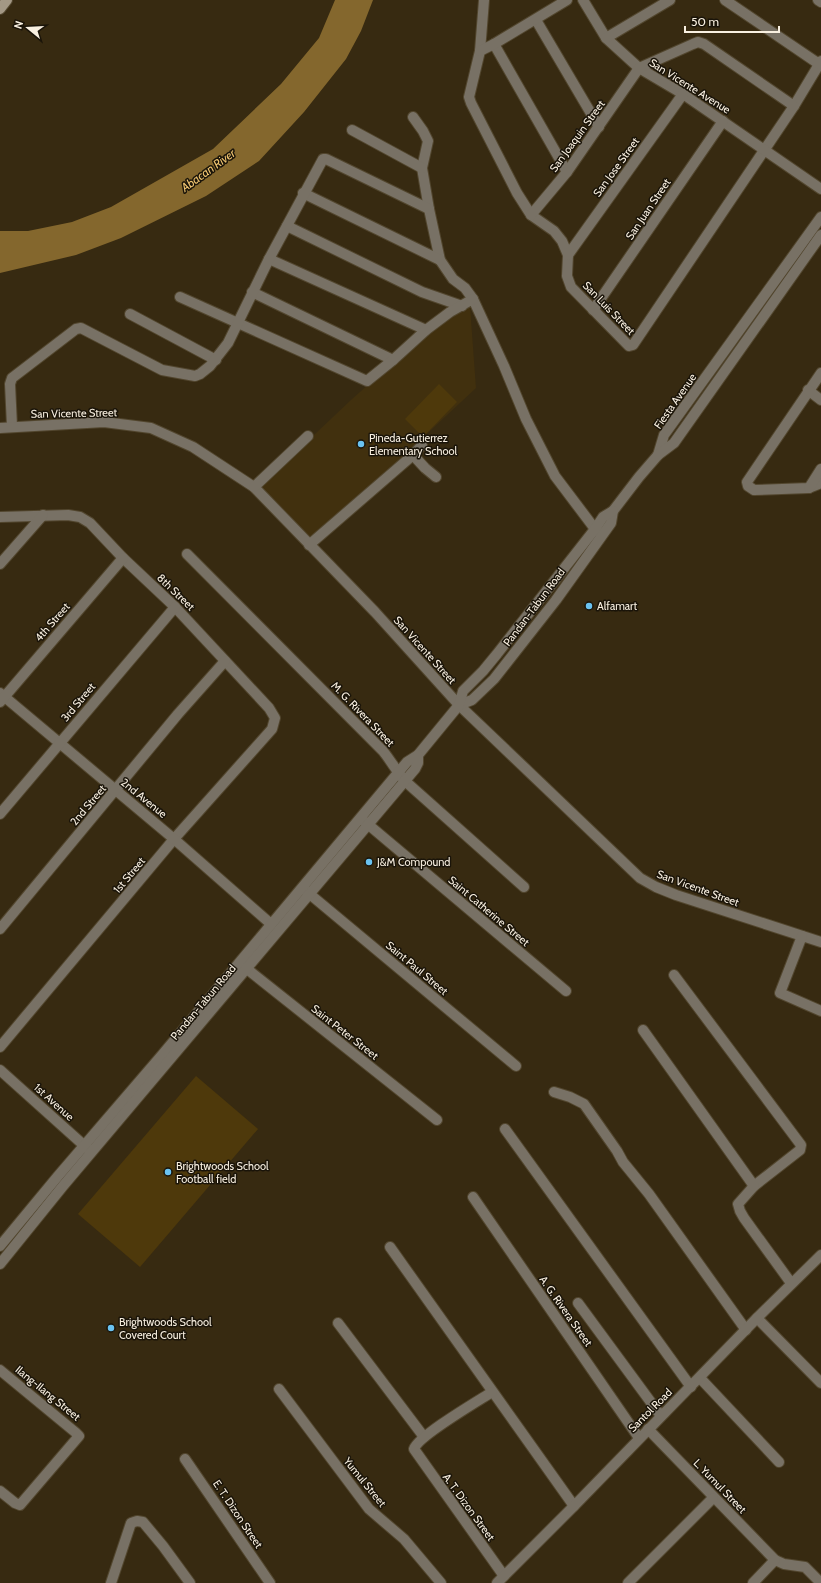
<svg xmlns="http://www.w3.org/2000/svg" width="821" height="1583" font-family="Cabin,sans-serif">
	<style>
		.built { fill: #41300e }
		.green { fill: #4e390b }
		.water { fill: #84672d }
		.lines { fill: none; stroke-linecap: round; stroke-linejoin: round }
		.street-casing { stroke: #52462e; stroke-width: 12 }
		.secondary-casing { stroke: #52462e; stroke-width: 12 }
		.street { stroke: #787165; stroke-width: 10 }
		.secondary { stroke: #a39885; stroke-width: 10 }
		.poi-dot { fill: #6ac3f1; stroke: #1a1409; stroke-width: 1.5 }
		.labels { text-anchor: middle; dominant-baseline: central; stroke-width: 3; stroke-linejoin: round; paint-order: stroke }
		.street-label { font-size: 11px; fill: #f9f0e1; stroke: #1a1409 }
		.poi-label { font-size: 11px; fill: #f9f0e1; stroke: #1a1409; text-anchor: start }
		.water-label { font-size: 12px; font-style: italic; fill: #f3c772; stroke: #1a1409 }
	</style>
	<rect width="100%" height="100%" fill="#372a11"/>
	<path class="built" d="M470 306 476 388 312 541 259 487 351 400 422 337Z"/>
	<g class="green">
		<path d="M439 384 457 402 423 437 405 419Z"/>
		<path d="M196 1076 258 1129 140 1267 78 1214Z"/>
	</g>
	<path class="water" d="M335 0H373L361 31 346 59 304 112 259 161 206 196 121 238 76 255 0 273V231H28L72 222 111 207 213 149 281 84 319 38Z"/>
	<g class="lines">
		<defs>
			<g id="street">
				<path d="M484 0 480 51 469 97 471 103 517 193 531 215 554 231 562 241 568 255 567 276 571 287 629 346 633 345 794 106 821 61"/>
				<path d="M583 0 606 38 639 68 683 94 821 189"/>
				<path d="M725 0 819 64"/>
				<path d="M818 0 821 2"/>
				<path d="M536 20 599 127"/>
				<path d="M606 38 670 0"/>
				<path d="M494 44 567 172"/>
				<path d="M480 51 494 44 567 0"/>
				<path d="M413 117 423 131 428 141 422 168 429 209 440 260 453 279 465 288 473 299 504 366 526 419 555 476 595 529 600 533"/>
				<path d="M352 130 422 168"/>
				<path d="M303 193 440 260"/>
				<path d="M531 215 567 172 639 68 693 44 698 42 704 44 794 106"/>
				<path d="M287 226 422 292 462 306"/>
				<path d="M568 255 683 94"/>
				<path d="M269 259 426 330"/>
				<path d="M252 292 393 360"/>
				<path d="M180 297 367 381 393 360 426 330 450 312 473 299"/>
				<path d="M593 310 723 121"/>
				<path d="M130 314 216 360"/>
				<path d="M821 373 747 482 748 486 754 490 809 488 821 483"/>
				<path d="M808 390 821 400"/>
				<path d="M12 426 10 384 12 378 76 329 81 328 162 370 195 376 200 374 210 366 228 343 269 259 323 159H326L429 209"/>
				<path d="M0 428 104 422 151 428 193 447 254 487 375 612 459 705 640 878 656 887 676 895 821 942"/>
				<path d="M413 455 425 468 436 477"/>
				<path d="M658 455 664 435 821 217"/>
				<path d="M254 487 308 436"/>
				<path d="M809 488 821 469"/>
				<path d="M0 517 68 515 80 517 90 523 123 558 175 607 269 708 275 718 272 729 174 839 0 1047"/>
				<path d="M309 545 413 455 422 445"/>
				<path d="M187 554 383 751C391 761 397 772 405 781L524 887"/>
				<path d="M0 564 43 515"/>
				<path d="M0 693 174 839 271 924"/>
				<path d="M0 702 123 558"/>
				<path d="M459 705 472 700 494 679 556 600 611 523 613 511 639 477 658 455 674 443 821 235"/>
				<path d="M0 814 175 607"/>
				<path d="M364 821 566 991"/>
				<path d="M306 891 516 1066"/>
				<path d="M0 929 178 714 225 661"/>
				<path d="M802 936 780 993 821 1011"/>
				<path d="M242 965 437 1120"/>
				<path d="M674 975 801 1145 800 1150 754 1186 738 1204 740 1211 744 1218 791 1283"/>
				<path d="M643 1030 754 1186"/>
				<path d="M0 1070 88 1149"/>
				<path d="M554 1092 570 1097 584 1104 617 1151 623 1162 649 1194 746 1330"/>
				<path d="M505 1129 691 1387"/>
				<path d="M473 1197 639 1438"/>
				<path d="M0 1246 58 1176 162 1055 407 762 418 755 459 705 463 691 483 671 497 654 595 529 603 517 613 511"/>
				<path d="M390 1247 574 1506"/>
				<path d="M0 1264 63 1186 415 769 418 763V755"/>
				<path d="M578 1303 661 1416"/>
				<path d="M757 1318 821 1383"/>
				<path d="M338 1323 424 1437"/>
				<path d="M0 1370 75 1432 79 1436 20 1505 15 1503 0 1491"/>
				<path d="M700 1378 779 1462"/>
				<path d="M279 1389 369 1509 404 1539 441 1583"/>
				<path d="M492 1392C478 1401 418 1436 414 1449L504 1576"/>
				<path d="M648 1429 775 1560 784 1564 805 1567 821 1583"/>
				<path d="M185 1459 270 1583"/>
				<path d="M111 1583 131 1523 137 1521 143 1522 163 1546 190 1583"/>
				<path d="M497 1583 574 1506 757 1318 821 1255"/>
				<path d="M628 1583 713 1498"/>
				<path d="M753 1583 775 1560"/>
			</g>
			<path id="secondary" d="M0 9 7 0"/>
		</defs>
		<use href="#street" class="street-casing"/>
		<use href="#secondary" class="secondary-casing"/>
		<use href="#street" class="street"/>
		<use href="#secondary" class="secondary"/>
	</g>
	<g class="poi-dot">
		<circle cx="361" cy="444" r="4"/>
		<circle cx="589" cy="606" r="4"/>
		<circle cx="369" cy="862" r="4"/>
		<circle cx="168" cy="1172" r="4"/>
		<circle cx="111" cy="1328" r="4"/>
	</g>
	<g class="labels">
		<g class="street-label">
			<text transform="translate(690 86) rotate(32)">San Vicente Avenue</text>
			<text transform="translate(577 136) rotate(-54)">San Joaquin Street</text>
			<text transform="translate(616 167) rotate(-54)">San Jose Street</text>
			<text transform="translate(648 209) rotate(-56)">San Juan Street</text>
			<text transform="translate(609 308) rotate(46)">San Luis Street</text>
			<text transform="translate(675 401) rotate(-55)">Fiesta Avenue</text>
			<text transform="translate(74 413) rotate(-1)">San Vicente Street</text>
			<text transform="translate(176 592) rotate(44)">8th Street</text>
			<text transform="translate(534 607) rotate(-53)">Pandan-Tabun Road</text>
			<text transform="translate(52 622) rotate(-49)">4th Street</text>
			<text transform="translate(425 650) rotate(48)">San Vicente Street</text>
			<text transform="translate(78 702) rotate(-50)">3rd Street</text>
			<text transform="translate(363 714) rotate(46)">M. G. Rivera Street</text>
			<text transform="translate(144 798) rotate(39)">2nd Avenue</text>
			<text transform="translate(88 805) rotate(-50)">2nd Street</text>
			<text transform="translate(129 875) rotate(-50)">1st Street</text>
			<text transform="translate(698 888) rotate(20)">San Vicente Street</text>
			<text transform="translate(489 911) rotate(40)">Saint Catherine Street</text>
			<text transform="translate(417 968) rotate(40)">Saint Paul Street</text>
			<text transform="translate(203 1002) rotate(-50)">Pandan-Tabun Road</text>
			<text transform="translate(345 1032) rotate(38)">Saint Peter Street</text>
			<text transform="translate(54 1102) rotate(42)">1st Avenue</text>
			<text transform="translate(566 1311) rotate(55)">A. G. Rivera Street</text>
			<text transform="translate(48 1393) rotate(39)">Ilang-Ilang Street</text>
			<text transform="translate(650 1410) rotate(-45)">Santol Road</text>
			<text transform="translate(365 1482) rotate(51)">Yumul Street</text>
			<text transform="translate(720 1486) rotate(46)">L. Yumul Street</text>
			<text transform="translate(469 1507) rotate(54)">A. T. Dizon Street</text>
			<text transform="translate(238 1514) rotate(56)">E. T. Dizon Street</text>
		</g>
		<g class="poi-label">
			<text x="369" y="438">Pineda-Gutierrez<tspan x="369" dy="13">Elementary School</tspan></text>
			<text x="597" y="606">Alfamart</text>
			<text x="377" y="862">J&amp;M Compound</text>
			<text x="176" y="1166">Brightwoods School<tspan x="176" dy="13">Football field</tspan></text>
			<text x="119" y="1322">Brightwoods School<tspan x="119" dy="13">Covered Court</tspan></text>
		</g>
		<g class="water-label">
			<text transform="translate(208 170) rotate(-36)">Abacan River</text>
		</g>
	</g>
	<g transform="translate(28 28) rotate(288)" stroke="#1a1409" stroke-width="3" paint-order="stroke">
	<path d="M0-3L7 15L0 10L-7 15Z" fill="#f9f0e1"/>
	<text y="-6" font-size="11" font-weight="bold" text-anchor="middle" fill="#f9f0e1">N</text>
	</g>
	<path d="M685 26v6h94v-6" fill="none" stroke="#f9f0e1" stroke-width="2"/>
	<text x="691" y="26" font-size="12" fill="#f9f0e1" stroke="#1a1409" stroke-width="3" paint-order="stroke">50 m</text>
</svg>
